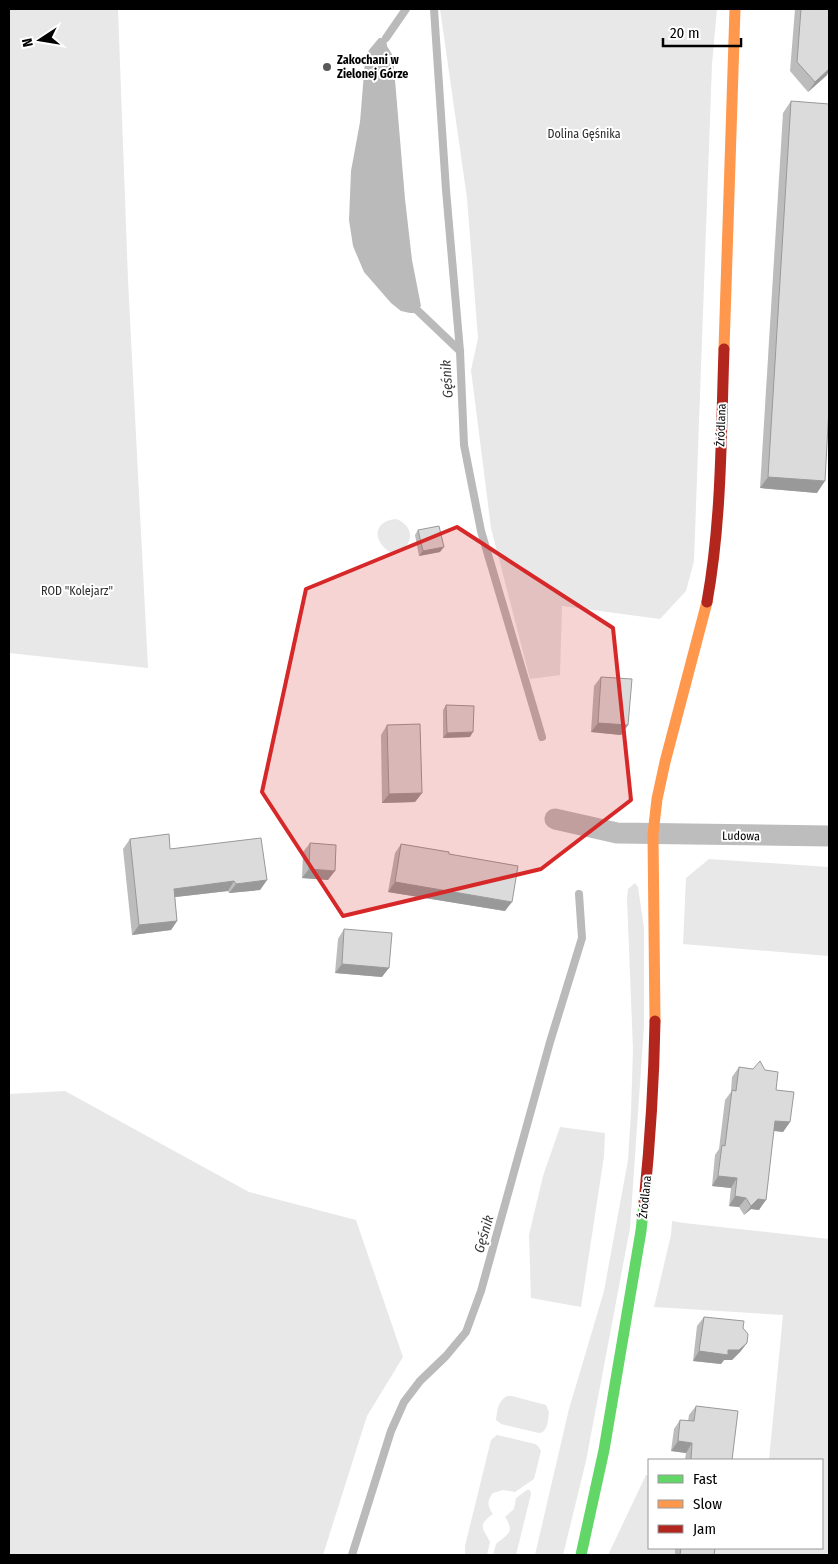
<svg xmlns="http://www.w3.org/2000/svg" width="838" height="1564" font-family="'Fira Sans Condensed',sans-serif">
	<style>
		.green { fill: #e8e8e8 }
		.water { fill: #bababa }
		.lines { fill: none; stroke-linecap: round; stroke-linejoin: round }
		.stream { stroke: #bababa; stroke-width: 8 }
		.street { stroke: #bdbdbd; stroke-width: 21 }
		.fast { stroke: #63d668; stroke-width: 11 }
		.slow { stroke: #ff974d; stroke-width: 11 }
		.jam { stroke: #b3261e; stroke-width: 11 }
		.wall { fill: #bcbcbc }
		.shaded-wall { fill: #999 }
		.building { fill: #dbdbdb; stroke: #999 }
		.marked { fill: #d62828; fill-opacity: 0.2; stroke: #d62828; stroke-width: 4; stroke-linejoin: round }
		.poi-dot { fill: #595959; stroke: #fff; stroke-width: 2 }
		.labels { text-anchor: middle; dominant-baseline: central; stroke-width: 4; stroke-linejoin: round; paint-order: stroke }
		.poi-label { font-size: 12px; font-weight: bold; fill: #000; stroke: #fff; text-anchor: start }
		.park-label { font-size: 12px; fill: #2c2c2c; stroke: #fff }
		.street-label { font-size: 12px; fill: #000; stroke: #fff }
		.water-label { font-size: 14px; font-style: italic; fill: #3d3d3d; stroke: #fff }
	</style>
	<rect width="100%" height="100%" fill="#fff"/>
	<g class="green">
		<path d="M9 9H118L128 280 148 668 9 653Z"/>
		<path d="M440 9H717L712 64 694 561 686 591 660 619 562 606 560 675 530 679 491 528 471 370 478 338 467 198Z"/>
		<path d="M396 519C417 526 414 552 390 552 372 541 373 521 396 519Z"/>
		<path d="M709 859 829 867V956L683 944 686 878Z"/>
		<path d="M635 883 638 887 644 928V1026L630 1228 586 1461 563 1555H535L569 1409 604 1291 628 1160 631 1112 633 1050 627 898 628 889Z"/>
		<path d="M65 1091 249 1192 356 1220 403 1357 367 1416 323 1555H9V1094Z"/>
		<path d="M560 1127 605 1133 604 1156 581 1307 531 1298 529 1235 543 1176Z"/>
		<path d="M672 1221 684 1223 829 1239V1555H608L646 1475 649 1476V1548H822V1460H769L783 1315 654 1307 671 1235Z"/>
		<path d="M507 1396H512L546 1405 549 1412C548 1420 548 1432 539 1433L501 1424 496 1420C497 1411 498 1401 507 1396Z"/>
		<path d="M497 1435 535 1444 538 1446 541 1451 534 1479 515 1492 503 1490 493 1493C487 1500 487 1506 493 1514 476 1526 484 1529 490 1542L487 1555H465V1546L491 1440Z"/>
		<path d="M527 1490H530L531 1494 516 1555H493L496 1544C506 1535 516 1533 505 1517L514 1509 516 1498Z"/>
	</g>
	<path class="water" d="M379 38H386L387 46 393 56 405 199 412 260 421 306 414 313H410L401 311 391 303 364 272 353 246 349 220 351 171 360 122 365 61 369 50Z"/>
	<g class="lines">
		<g class="stream">
			<path d="M434 9 446 190 460 351 464 445 481 531 542 737"/>
			<path d="M386 38 406 9"/>
			<path d="M417 310 460 351"/>
			<path d="M352 1555 391 1431 404 1402 420 1381 446 1356 466 1332 481 1291 550 1042 582 938 579 894"/>
		</g>
		<path class="street" d="M555 819 617 833 829 836"/>
		<path class="fast" d="M581 1555 604 1450 641 1231 644 1203"/>
		<g class="slow">
			<path d="M724 349 735 9"/>
			<path d="M655 1021 653 834 657 799 665 762 707 602"/>
		</g>
		<g class="jam">
			<path d="M707 602C722 519 721 433 724 349"/>
			<path d="M644 1203C650 1143 654 1082 655 1021"/>
		</g>
	</g>
	<g class="wall">
		<path d="M795 9H829L827 75 808 92 790 71Z"/>
		<path d="M791 101 817 493 760 488 783 113Z"/>
		<path d="M418 530 440 552 419 556 415 535Z"/>
		<path d="M601 677 628 725 621 735 591 732 594 686Z"/>
		<path d="M446 705 470 737 443 738V710Z"/>
		<path d="M387 725 422 793 415 802 382 803 381 735Z"/>
		<path d="M130 839 170 849 267 880 260 890 229 893 228 891 175 897 177 921 171 930 132 935 123 849Z"/>
		<path d="M310 843 328 880 302 878 303 852Z"/>
		<path d="M401 844 449 854 505 911 388 892 395 853Z"/>
		<path d="M344 929 382 977 335 973 338 939Z"/>
		<path d="M739 1067 776 1090 790 1122 783 1132 774 1131 759 1210 751 1209 744 1215 739 1207 729 1206 731 1188 712 1186 715 1155 719 1149 725 1100 731 1092 732 1077Z"/>
		<path d="M704 1317 743 1328 747 1343 740 1352 732 1360H724L721 1364 693 1361 697 1326Z"/>
		<path d="M696 1406 732 1460H685L686 1453 671 1451 674 1429 680 1420 688 1421 689 1415Z"/>
		<path d="M675 1548H715L714 1555H675Z"/>
	</g>
	<g class="shaded-wall">
		<path d="M829 69V71L827 75 808 92 815 82Z"/>
		<path d="M768 477 825 481 817 493 760 488Z"/>
		<path d="M444 547 440 552 419 556 423 551Z"/>
		<path d="M598 723 628 725 621 735 591 732Z"/>
		<path d="M473 732 470 737 443 738 447 733Z"/>
		<path d="M422 793 415 802 382 803 389 794Z"/>
		<path d="M309 869 335 871 328 880 302 878Z"/>
		<path d="M267 880 260 890 229 893 236 884Z"/>
		<path d="M234 881 228 891 167 898 174 889Z"/>
		<path d="M395 882 512 902 505 911 388 892Z"/>
		<path d="M177 921 171 930 132 935 139 925Z"/>
		<path d="M342 964 389 968 382 977 335 973Z"/>
		<path d="M775 1121 790 1122 783 1132 768 1130Z"/>
		<path d="M718 1176 737 1178 731 1188 712 1186Z"/>
		<path d="M735 1196 746 1198 739 1207 729 1206Z"/>
		<path d="M758 1199 766 1200 759 1210 751 1209 744 1215 751 1206Z"/>
		<path d="M747 1343 740 1352 732 1360H724L721 1364 693 1361 699 1351Z"/>
		<path d="M678 1441 692 1443 686 1453 671 1451Z"/>
	</g>
	<g class="building">
		<path d="M801 9H829V69L815 82 797 62Z"/>
		<path d="M791 101 829 104V407L825 481 768 477Z"/>
		<path d="M439 526 444 547 423 551 418 530Z"/>
		<path d="M601 677 632 679 628 725 598 723Z"/>
		<path d="M446 705 474 706 473 732 447 733Z"/>
		<path d="M420 724 422 793 389 794 387 725Z"/>
		<path d="M169 834 170 849 261 838 267 880 236 884 234 881 174 889 177 921 139 925 130 839Z"/>
		<path d="M310 843 336 845 335 871 309 869Z"/>
		<path d="M401 844 449 852V854L518 866 512 902 395 882Z"/>
		<path d="M344 929 392 933 389 968 342 964Z"/>
		<path d="M760 1061 765 1070 778 1072 776 1090 794 1092 790 1122 775 1121 766 1200 758 1199 751 1206 746 1198 735 1196 737 1178 718 1176 722 1145 725 1146 732 1090 736 1091 739 1067 753 1069Z"/>
		<path d="M704 1317 744 1321 743 1328 748 1334 747 1343 739 1350H728V1355L699 1351Z"/>
		<path d="M696 1406 738 1411 732 1460H691L692 1443 678 1441 680 1420 694 1421Z"/>
		<path d="M681 1548H715L714 1555H680Z"/>
	</g>
	<path class="marked" d="M457 527 613 628 631 800 541 869 343 916 262 792 306 589Z"/>
	<circle class="poi-dot" cx="327" cy="67" r="5"/>
	<g class="labels">
		<g class="poi-label">
			<text x="337" y="60">Zakochani w<tspan x="337" dy="14">Zielonej Górze</tspan></text>
		</g>
		<g class="park-label">
			<text x="584" y="134">Dolina Gęśnika</text>
			<text x="77" y="591">ROD "Kolejarz"</text>
		</g>
		<g class="street-label">
			<text transform="translate(721 425) rotate(-88)">Źródlana</text>
			<text transform="translate(741 836) rotate(1)">Ludowa</text>
			<text transform="translate(645 1197) rotate(-84)">Źródlana</text>
		</g>
		<g class="water-label">
			<text transform="translate(447 379) rotate(-94)">Gęśnik</text>
			<text transform="translate(484 1234) rotate(-74)">Gęśnik</text>
		</g>
	</g>
	<rect width="838" height="1564" fill="none" stroke="#000000" stroke-width="20"/>
	<rect x="648" y="1459" width="175" height="90" fill="#ffffff" stroke="#999999"/>
	<rect x="658" y="1475" width="25" height="8" fill="#63d668" stroke="#999999"/>
	<text x="693" y="1484" font-size="15" fill="#000000">Fast</text>
	<rect x="658" y="1500" width="25" height="8" fill="#ff974d" stroke="#999999"/>
	<text x="693" y="1509" font-size="15" fill="#000000">Slow</text>
	<rect x="658" y="1525" width="25" height="8" fill="#b3261e" stroke="#999999"/>
	<text x="693" y="1534" font-size="15" fill="#000000">Jam</text>
	<g transform="translate(40 40) rotate(258)" stroke="#ffffff" stroke-width="4" paint-order="stroke">
	<path d="M0-4L9 19L0 12L-9 19Z" fill="#000000"/>
	<text y="-8" font-size="14" font-weight="bold" text-anchor="middle" fill="#000000">N</text>
	</g>
	<path d="M663 38v8h78v-8" fill="none" stroke="#000000" stroke-width="2.5"/>
	<text x="670" y="38" font-size="15" fill="#000000" stroke="#ffffff" stroke-width="4" paint-order="stroke">20 m</text>
</svg>
